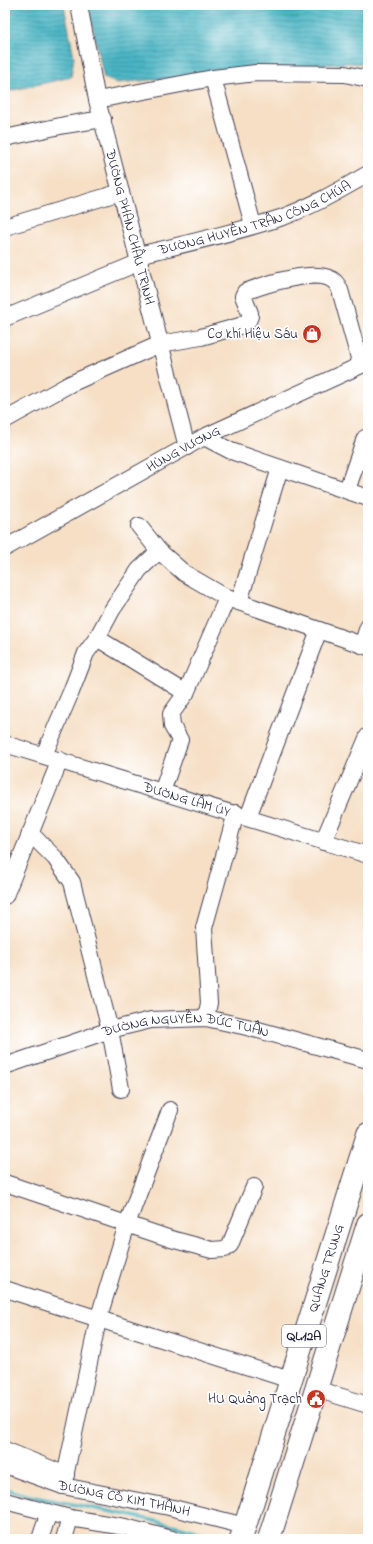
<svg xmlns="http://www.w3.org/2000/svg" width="373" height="1544" font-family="'Indie Flower',sans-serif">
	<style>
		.water { fill: url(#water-rules); stroke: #356c80 }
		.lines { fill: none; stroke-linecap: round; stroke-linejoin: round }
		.stream { stroke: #48b5c4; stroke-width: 3.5 }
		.minor-casing { stroke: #423e50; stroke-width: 18 }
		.highway-casing { stroke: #423e50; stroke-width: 24 }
		.minor { stroke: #fff; stroke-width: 16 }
		.highway { stroke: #fff; stroke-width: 22 }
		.labels { text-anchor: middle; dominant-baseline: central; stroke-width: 3.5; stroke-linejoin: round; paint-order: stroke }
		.shield { fill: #fff; stroke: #646476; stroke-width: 1 }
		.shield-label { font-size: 13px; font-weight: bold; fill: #22223b }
		.street-label { font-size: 14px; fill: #22223b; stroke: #fff }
		.poi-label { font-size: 14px; fill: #22223b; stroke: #fff; text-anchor: end }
	</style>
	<defs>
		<pattern id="water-rules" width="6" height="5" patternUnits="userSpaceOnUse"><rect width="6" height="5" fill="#48b5c4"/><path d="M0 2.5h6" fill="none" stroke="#3c93a0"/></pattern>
	</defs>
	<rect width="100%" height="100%" fill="#fff"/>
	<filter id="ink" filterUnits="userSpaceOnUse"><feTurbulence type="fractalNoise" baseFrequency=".025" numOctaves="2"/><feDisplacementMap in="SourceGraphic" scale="8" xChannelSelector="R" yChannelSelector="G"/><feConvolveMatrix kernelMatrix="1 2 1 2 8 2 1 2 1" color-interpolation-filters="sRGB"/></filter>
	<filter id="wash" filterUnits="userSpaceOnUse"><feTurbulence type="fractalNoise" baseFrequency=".012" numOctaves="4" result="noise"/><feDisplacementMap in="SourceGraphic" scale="16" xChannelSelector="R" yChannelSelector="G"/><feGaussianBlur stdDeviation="0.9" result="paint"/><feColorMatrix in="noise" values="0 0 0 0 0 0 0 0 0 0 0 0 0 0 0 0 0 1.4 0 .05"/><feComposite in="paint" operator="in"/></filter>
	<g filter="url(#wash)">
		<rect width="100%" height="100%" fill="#f6dfc5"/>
		<g class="water">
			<path d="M5 5H64L74 57 71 77 5 92Z"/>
			<path d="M88 5H368V64L347 63 116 83 104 78Z"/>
		</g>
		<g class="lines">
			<path class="stream" d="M5 1488C29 1498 57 1501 82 1506 129 1515 176 1524 222 1539"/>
		</g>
	</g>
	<g filter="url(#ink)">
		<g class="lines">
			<defs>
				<g id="minor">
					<path id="s1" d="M79 5 97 100 187 447"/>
					<path d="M213 78 253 225"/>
					<path d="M97 100 213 78 256 73 345 74 368 79"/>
					<path d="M5 138 65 125 103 119"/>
					<path d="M5 227 121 192"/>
					<path id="s2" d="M138 255C186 244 237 232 283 217 313 206 340 190 368 174"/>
					<path d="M5 318 140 262"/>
					<path d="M5 420 70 384 160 344 201 337 240 326 248 321 250 316V313L243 296 245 292C263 285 320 266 335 282 337 284 339 287 340 290L361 365"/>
					<path d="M204 437 231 451 368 498"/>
					<path d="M347 490 365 438"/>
					<path d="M139 526 159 551 184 573 227 598 368 647"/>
					<path id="s3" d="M5 548 204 437 368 362"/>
					<path d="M239 602 280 468"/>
					<path d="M97 638 186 693"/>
					<path d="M362 645 368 627"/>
					<path id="s4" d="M5 744 368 855"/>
					<path d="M44 755 71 692 86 653 97 638 112 610 139 570 159 551"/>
					<path d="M162 792 180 740 172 726 171 714 186 693 227 598"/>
					<path d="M248 817 319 630"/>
					<path d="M30 833 55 858 72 882 110 1030 121 1089"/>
					<path d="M323 842 368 736"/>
					<path d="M5 896 60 760"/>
					<path d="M206 1018 209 1003 204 928 236 813"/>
					<path id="s5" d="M5 1066 110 1030 151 1020 206 1018 247 1027 368 1060"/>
					<path d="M5 1183 171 1239 212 1250 225 1249 230 1245 254 1187"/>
					<path d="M5 1289 290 1380"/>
					<path d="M316 1389 368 1405"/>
					<path d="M5 1450 66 1475"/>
					<path id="s6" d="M5 1465 63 1486 169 1507 245 1526"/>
					<path d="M63 1486 98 1320 127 1224 170 1110"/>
					<path d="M5 1501 70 1518 125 1527 172 1539"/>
					<path d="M40 1539 49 1512"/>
					<path d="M64 1539 70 1518"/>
				</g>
				<g id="highway">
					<path id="s7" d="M241 1539 368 1134"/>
					<path d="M269 1539 368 1224"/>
				</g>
			</defs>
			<use href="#minor" class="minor-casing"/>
			<use href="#highway" class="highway-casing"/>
			<use href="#minor" class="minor"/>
			<use href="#highway" class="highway"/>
		</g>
	</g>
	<defs>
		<symbol id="shop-disc" viewBox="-11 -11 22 22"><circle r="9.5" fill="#c8321e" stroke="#fff"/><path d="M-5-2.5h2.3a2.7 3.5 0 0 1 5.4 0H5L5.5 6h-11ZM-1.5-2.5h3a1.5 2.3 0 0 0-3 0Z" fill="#fff"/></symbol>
		<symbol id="civic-disc" viewBox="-11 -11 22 22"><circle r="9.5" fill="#c8321e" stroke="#fff"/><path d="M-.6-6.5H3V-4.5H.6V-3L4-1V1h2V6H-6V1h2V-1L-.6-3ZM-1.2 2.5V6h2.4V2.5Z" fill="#fff"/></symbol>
	</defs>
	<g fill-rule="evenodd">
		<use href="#shop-disc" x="301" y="323" width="22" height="22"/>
		<use href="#civic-disc" x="305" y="1388" width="22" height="22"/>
	</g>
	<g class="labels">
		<rect class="shield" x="282" y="1325" width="44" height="22" rx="3"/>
		<g class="shield-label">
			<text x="304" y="1336">QL.12A</text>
		</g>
		<g class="street-label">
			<text stroke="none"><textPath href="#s2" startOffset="123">ĐƯỜNG HUYỀN TRÂN CÔNG CHÚA</textPath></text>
			<text stroke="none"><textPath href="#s1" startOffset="228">ĐƯỜNG PHAN CHÂU TRINH</textPath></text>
			<text stroke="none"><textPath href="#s3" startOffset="204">HÙNG VƯƠNG</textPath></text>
			<text stroke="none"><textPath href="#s4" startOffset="190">ĐƯỜNG LÂM ÚY</textPath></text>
			<text stroke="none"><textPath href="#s5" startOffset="188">ĐƯỜNG NGUYỄN ĐỨC TUÂN</textPath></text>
			<text stroke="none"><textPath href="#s7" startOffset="284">QUANG TRUNG</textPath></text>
			<text stroke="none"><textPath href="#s6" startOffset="124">ĐƯỜNG CỔ KIM THÀNH</textPath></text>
		</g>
		<g class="poi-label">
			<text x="298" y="334">Cơ khí Hiệu Sáu</text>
			<text x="302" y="1399">HU Quảng Trạch</text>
		</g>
	</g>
	<rect width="373" height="1544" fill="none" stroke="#fff" stroke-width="20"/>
</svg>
